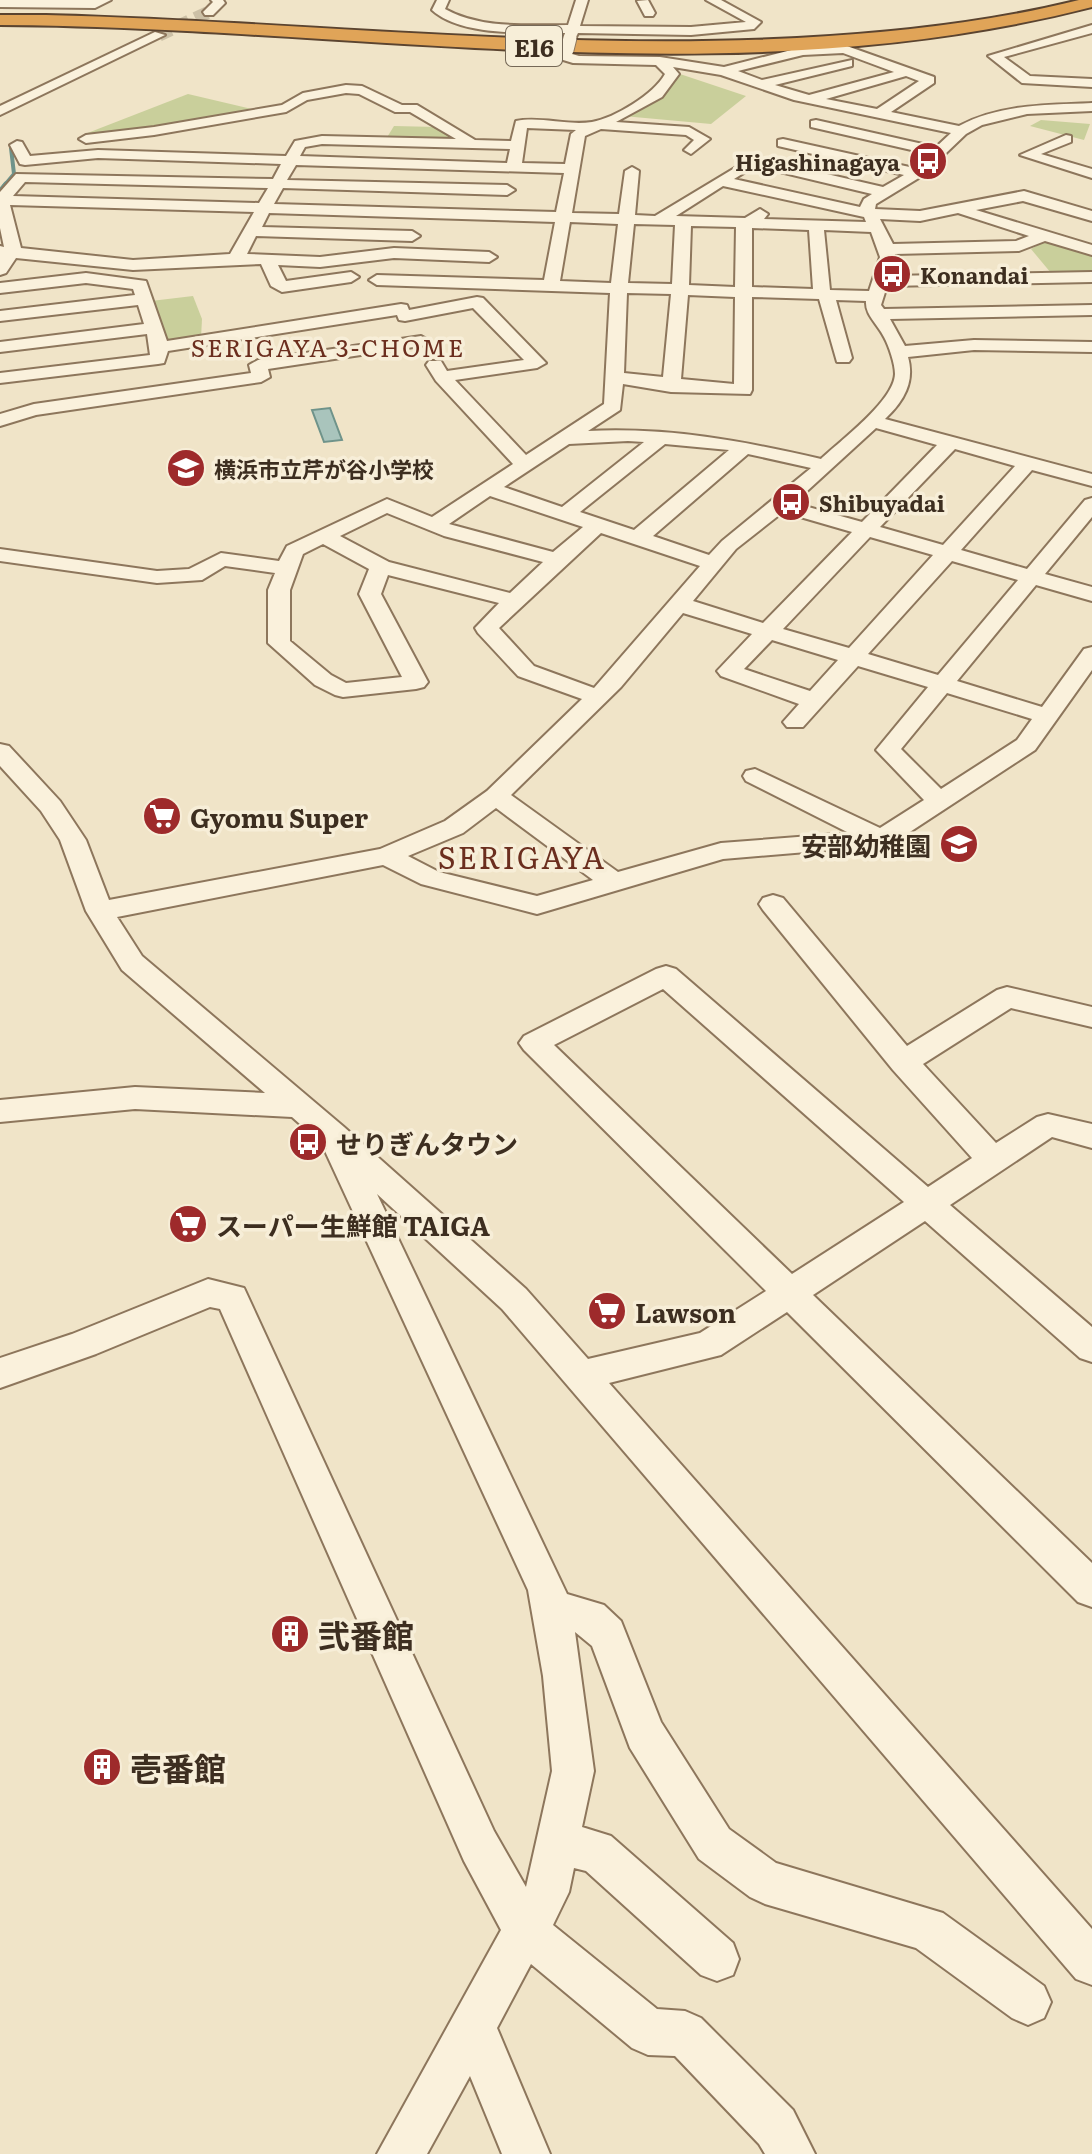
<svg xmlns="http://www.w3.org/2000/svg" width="1092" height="2154" font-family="Literata,'Noto Sans JP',serif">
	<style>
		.green { fill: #c9cf9b }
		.water { fill: #a9c4bc; stroke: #6f938a; stroke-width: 2 }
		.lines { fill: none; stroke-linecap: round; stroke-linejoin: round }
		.stream-far1 { stroke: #6f938a; stroke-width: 4 }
		.stream { stroke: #6f938a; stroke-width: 5 }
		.minor-tunnel { stroke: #ccc0a6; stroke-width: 13; stroke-dasharray: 13 7; stroke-linecap: butt }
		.minor-casing { stroke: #8d765c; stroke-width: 4 }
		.highway-casing { stroke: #5b4430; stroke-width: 4 }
		.minor { fill: #faf1dc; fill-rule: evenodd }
		.highway { fill: #e0a458; fill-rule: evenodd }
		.minor-bridge-casing { stroke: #8d765c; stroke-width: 15; stroke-linecap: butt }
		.minor-bridge { stroke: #faf1dc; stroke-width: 13 }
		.labels { text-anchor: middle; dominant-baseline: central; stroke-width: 7; stroke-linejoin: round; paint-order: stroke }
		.far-poi-label { font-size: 22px; font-weight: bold; fill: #3d2e20; stroke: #f7eed8; text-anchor: start }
		.shield { fill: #f7eed8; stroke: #756857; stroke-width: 2 }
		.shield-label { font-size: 24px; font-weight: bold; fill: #3d2e20 }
		.far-neighbourhood-label { font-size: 24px; letter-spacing: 2px; fill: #6b2e1e; stroke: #f7eed8 }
		.poi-label { font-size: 26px; font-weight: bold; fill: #3d2e20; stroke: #f7eed8; text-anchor: start }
		.quarter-label { font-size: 30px; letter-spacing: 2px; fill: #6b2e1e; stroke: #f7eed8 }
		.near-poi-label { font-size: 32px; font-weight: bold; fill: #3d2e20; stroke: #f7eed8; text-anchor: start }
	</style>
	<rect width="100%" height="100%" fill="#f0e4c8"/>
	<g class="green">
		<path d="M677 73 746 96 711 124 623 116 665 93Z"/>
		<path d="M188 94 256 110 146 129 85 134Z"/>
		<path d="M1041 120 1090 124 1084 140 1030 126Z"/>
		<path d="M394 126 437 127 462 141 386 139Z"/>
		<path d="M1049 239 1092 253V272L1051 273 1031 249Z"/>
		<path d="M193 296 202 319 201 338 165 344 151 301Z"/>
	</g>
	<path class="water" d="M330 408 342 440 324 442 312 410Z"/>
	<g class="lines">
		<path class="stream-far1" d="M4 186 14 174 11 148"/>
		<path class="stream" d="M0 191 6 184"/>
		<path class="minor-tunnel" d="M159 35 209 12"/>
		<defs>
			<g id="minor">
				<path d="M0 0H111L95 8 0 7Z"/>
				<path d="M211 0H223L225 3 213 15H205L203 12 213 2Z"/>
				<path d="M437 0H449L445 9C481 29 527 25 568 25L576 0H588L580 26 691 27 746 22 706 0H721L761 22 754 29 691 35 578 33 574 41 570 42 564 38 565 33C527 32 462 37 432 10Z"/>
				<path d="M637 1 648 0 655 13 653 16H645Z"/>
				<path d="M1092 25V33L1004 57 1030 76 1092 79V87L1022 83 988 56Z"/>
				<path d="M155 32 165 35 0 115V106Z"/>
				<path d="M844 45 934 77V83L891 112 959 126C999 104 1048 105 1092 103V111L1027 114 982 125 966 134 922 176 876 204 875 209 920 211 1024 191 1092 211V221L1023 201 976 210 1092 245V255L1045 241 1019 251 895 254 890 276 1092 272V282L887 286 881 305 884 309 1092 305V315L890 319 905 346 974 340 1092 342V352L974 350 908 357C915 382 904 401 885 419L1092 474V486L1032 470 961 550 1027 569 1085 500 1092 498V517L1045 574 1092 587V601L1036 585 957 681 1042 707 1084 649 1092 647V670L1035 750 890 845 723 859 537 914 421 884 383 865 117 917 142 956 344 1127 526 1289 588 1359 700 1333 766 1291 524 1050 519 1043 524 1036 656 969 666 966 676 969 928 1187 972 1158 893 1070 763 910 759 904 763 898 773 895 783 898 907 1046 997 990 1007 987 1092 1007V1027L1011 1008 923 1064 996 1143 1037 1117 1048 1114 1092 1124V1148L1052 1137 950 1205 1092 1327V1362L1080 1358 925 1221 813 1295 1092 1563V1607L1078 1602 787 1312 721 1355 609 1383 1092 1929V1985L1076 1979 502 1309 377 1194 567 1594 604 1605 621 1621 661 1722 729 1829 776 1863 943 1913 1044 1986 1051 2002 1044 2018 1028 2025 1012 2018 916 1948 765 1904 750 1897 699 1859 630 1748 592 1646 575 1632 594 1771 582 1827 611 1836 733 1943 739 1959 733 1975 717 1981 701 1975 586 1871 574 1868 569 1892 553 1925 657 2009 685 2011 701 2018 793 2110 815 2154H765L759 2144 675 2056 648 2055 632 2048 531 1964 497 2028 550 2154H502L470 2076 427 2154H377L501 1930 464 1861 220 1309 210 1307 96 1354 0 1388V1358L72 1334 208 1279 244 1288 494 1831 526 1887 552 1771 543 1676 528 1590 325 1151 327 1148 292 1117 135 1109 0 1122V1100L135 1087 265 1093 122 970 86 911 60 840 41 811 0 766V744L9 746 60 801 86 840 109 900 380 849 445 821 487 791 582 699 518 676 478 633 475 628 499 603 388 575 381 594 428 682 424 687 416 689 343 697 335 695 315 685 268 643V590L275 573 225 566 202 580 157 583 0 561V549L157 571 189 569 221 553 279 561 287 546 387 499 432 517 513 464 436 381 426 365 429 361H441L447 371 524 360 473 308 405 321 399 320 397 315 168 351 164 363 158 364 0 383V373L150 355 147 334 0 352V342L144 324 138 305 0 321V311L135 295 133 289 86 283 0 293V283L86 273 146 281 167 341 401 304 407 305 409 310 477 297 483 298 546 363 537 368 455 380 526 455 604 404 610 293 377 285 369 280 377 275 544 280 555 222 269 213 262 227 412 231 420 236 412 241 256 236 247 254 320 257 394 248 489 252 497 257 489 262 394 258 320 267 278 265 286 281 351 272 359 277 351 282 282 292 271 286 261 264 133 270 16 258 6 273 0 275V246L4 247 0 228V192L16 174 273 179 281 164 98 158 25 165 20 164 10 145 17 141 22 142 30 156 98 150 286 156 295 141 322 136 456 139 410 112H395L359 94 346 93 307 100 286 112 154 135 86 143 79 139 86 135 154 127 282 105 303 93 346 85 362 86 402 105H417L475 140 511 141 516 121C541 116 567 126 592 122 615 118 654 94 665 74L656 65 573 63 560 59 563 47H571L572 54 579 56 660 57 724 67 803 47ZM843 53 894 72 809 95 775 85 852 66V60L762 80 738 71 803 55ZM673 67 721 75 794 100 951 133 936 147 816 120 811 121V127L929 154 914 168 783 139 778 140V146L904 175 883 187 753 157 655 216 635 215 639 171 632 167 625 171 619 214 572 213 585 136 601 129 686 135 694 140 684 150 691 154 710 139 689 127 616 122 662 97 679 74ZM906 76 919 81 877 109 826 99ZM527 128 576 130 571 134 565 164 522 163ZM322 144 510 149 507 163 300 156 305 147ZM296 165 564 173 556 212 274 204 283 188 507 195 515 190 507 185 287 180ZM755 166 872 194 864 199 860 207 734 179ZM25 182 268 188 259 203 13 196ZM723 186 864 217 866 222 764 219 768 214 760 209 745 218 676 216ZM10 205 254 212 230 254 133 260 21 248ZM958 213 1029 236 1016 241 893 244 880 219 920 221ZM570 222 618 224 611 283 560 281ZM634 224 675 225 672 284 628 283ZM691 226 736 227 735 287 689 285ZM752 228 809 230 813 289 752 287ZM824 230 871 232 880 257 869 291 830 290ZM627 293 671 294 663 377 624 373ZM688 295 735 297 734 384 681 379ZM752 297 819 299 837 362H849L852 358 836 300 866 301C865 315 877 323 884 337 889 346 895 364 895 374 894 401 840 441 821 459 743 441 669 427 588 431L620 410 623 384 671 392 750 394 752 390ZM876 428 937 445 862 522 794 503ZM628 441 644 442 562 507 504 487 569 444ZM665 444 729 450 634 530 580 512ZM955 449 1015 466 943 545 880 527ZM748 454 811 468 722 541 709 555 653 536ZM490 496 583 527 553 552 449 524ZM783 512 852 532 763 623 693 601 736 549ZM387 513 444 536 543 562 510 593 389 562 340 536ZM601 533 700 566 594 688 534 666 499 628ZM870 537 933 555 849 648 783 629ZM323 544 369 569 359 594 402 677 346 683 331 675 290 641V590L303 554ZM952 561 1018 580 938 675 868 654ZM683 613 752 634 717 671 721 676 799 704 783 722 787 727H803L858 666 928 687 876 750 924 800 880 828 755 769 746 771 743 776 746 781 849 833 721 843 618 872 511 795 621 687ZM772 640 838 660 810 691 744 669ZM947 693 1032 719 1017 740 941 789 901 749ZM496 808 593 880 537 896 439 872 408 856 463 833ZM663 989 904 1202 792 1274 554 1045Z"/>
				<path d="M1066 135 1071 136V142L1041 154 1092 169V178L1020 155Z"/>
				<path d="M421 336 430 341 427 345 268 369 270 377 261 382 36 415 0 426V414L34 404 251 373 249 365 258 360Z"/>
			</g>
			<path id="highway" d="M1079 0H1092V7C734 99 363 27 0 25V15H46C297 21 546 51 797 38 892 33 987 23 1079 0Z"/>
		</defs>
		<use href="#minor" class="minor-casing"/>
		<use href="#highway" class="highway-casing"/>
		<use href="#minor" class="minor"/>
		<use href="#highway" class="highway"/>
		<defs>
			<path id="minor-bridge" d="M567 50 570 38"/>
		</defs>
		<use href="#minor-bridge" class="minor-bridge-casing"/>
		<use href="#minor-bridge" class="minor-bridge"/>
	</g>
	<defs>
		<symbol id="bus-disc" viewBox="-11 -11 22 22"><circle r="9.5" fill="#9e2a2b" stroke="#f7eed8"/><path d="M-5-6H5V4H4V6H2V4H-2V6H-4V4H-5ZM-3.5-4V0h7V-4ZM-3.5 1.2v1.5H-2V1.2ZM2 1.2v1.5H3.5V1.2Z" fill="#fff"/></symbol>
		<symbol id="school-disc" viewBox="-11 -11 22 22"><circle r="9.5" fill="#9e2a2b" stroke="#f7eed8"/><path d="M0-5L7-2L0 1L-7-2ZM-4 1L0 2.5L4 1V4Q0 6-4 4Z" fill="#fff"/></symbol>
		<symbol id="supermarket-disc" viewBox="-11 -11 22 22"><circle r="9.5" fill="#9e2a2b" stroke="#f7eed8"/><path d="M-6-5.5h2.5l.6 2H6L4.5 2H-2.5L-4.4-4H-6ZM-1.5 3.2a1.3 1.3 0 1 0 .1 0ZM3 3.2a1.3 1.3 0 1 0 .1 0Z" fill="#fff"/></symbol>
		<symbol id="building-disc" viewBox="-11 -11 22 22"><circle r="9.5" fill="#9e2a2b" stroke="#f7eed8"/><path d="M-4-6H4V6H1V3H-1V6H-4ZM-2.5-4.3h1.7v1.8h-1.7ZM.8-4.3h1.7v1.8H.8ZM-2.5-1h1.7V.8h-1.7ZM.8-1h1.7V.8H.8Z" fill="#fff"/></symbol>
	</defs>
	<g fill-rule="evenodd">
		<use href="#bus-disc" x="906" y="139" width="44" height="44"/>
		<use href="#bus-disc" x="870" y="252" width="44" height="44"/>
		<use href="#school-disc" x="164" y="446" width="44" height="44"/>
		<use href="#bus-disc" x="769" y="480" width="44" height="44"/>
		<use href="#supermarket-disc" x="140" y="794" width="44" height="44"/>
		<use href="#school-disc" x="937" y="822" width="44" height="44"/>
		<use href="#bus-disc" x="286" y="1120" width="44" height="44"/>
		<use href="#supermarket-disc" x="166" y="1202" width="44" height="44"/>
		<use href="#supermarket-disc" x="585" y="1289" width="44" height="44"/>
		<use href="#building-disc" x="268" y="1612" width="44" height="44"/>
		<use href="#building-disc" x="80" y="1745" width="44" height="44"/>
	</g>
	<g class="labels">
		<g class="far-poi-label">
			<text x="900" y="161" text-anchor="end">Higashinagaya</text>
			<text x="920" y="274">Konandai</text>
			<text x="214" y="468">横浜市立芹が谷小学校</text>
			<text x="819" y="502">Shibuyadai</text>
		</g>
		<rect class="shield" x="506" y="26" width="56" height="40" rx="6"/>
		<g class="shield-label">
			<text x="534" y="46">E16</text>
		</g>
		<g class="far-neighbourhood-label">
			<text x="328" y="346">SERIGAYA 3-CHOME</text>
		</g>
		<g class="poi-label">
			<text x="190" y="816">Gyomu Super</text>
			<text x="931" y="844" text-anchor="end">安部幼稚園</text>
			<text x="336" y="1142">せりぎんタウン</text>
			<text x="216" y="1224">スーパー生鮮館 TAIGA</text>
			<text x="635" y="1311">Lawson</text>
		</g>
		<g class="quarter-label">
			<text x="522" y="856">SERIGAYA</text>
		</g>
		<g class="near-poi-label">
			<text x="318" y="1634">弐番館</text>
			<text x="130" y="1767">壱番館</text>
		</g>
	</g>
</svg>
